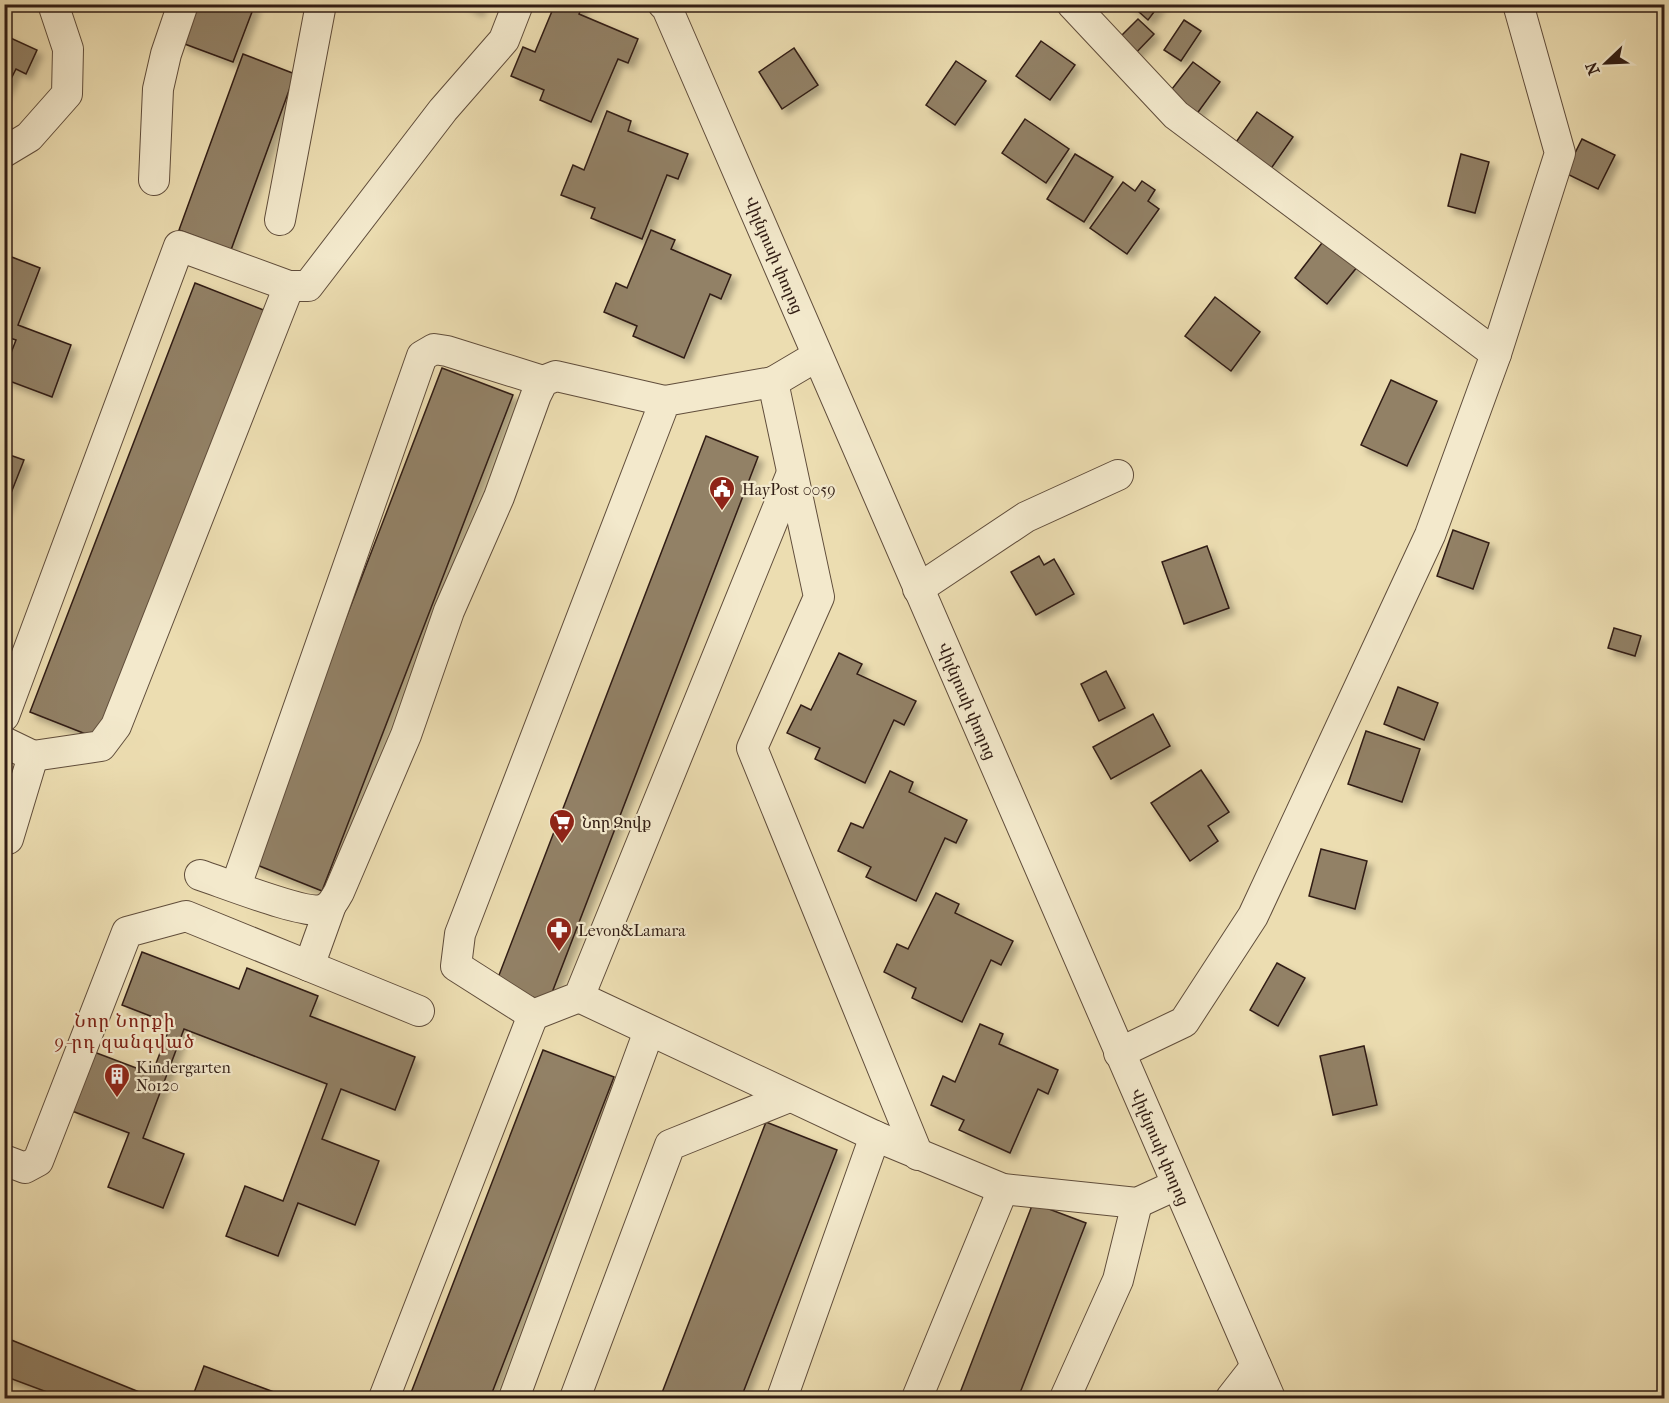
<svg xmlns="http://www.w3.org/2000/svg" width="1669" height="1403" font-family="'IM FELL French Canon','Noto Serif Armenian',serif">
	<style>
		.building { fill: #928166; stroke: #311d14; stroke-width: 1.5; filter: url(#shadow) }
		.lines { fill: none; stroke-linecap: round; stroke-linejoin: round }
		.minor-casing { stroke: #604d3b; stroke-width: 32 }
		.minor { stroke: #f3e9cc; stroke-width: 30 }
		.labels { text-anchor: middle; dominant-baseline: central; stroke-width: 4.5; stroke-linejoin: round; paint-order: stroke }
		.street-label { font-size: 16px; fill: #311d14; stroke: #f3e9cc }
		.poi-label { font-size: 16px; fill: #311d14; stroke: #f3e9cc; text-anchor: start }
		.neighbourhood-label { font-size: 18px; letter-spacing: 1.5px; fill: #7a1f14; stroke: #f3e9cc }
	</style>
	<defs>
		<filter id="shadow"><feDropShadow dx="5.5" dy="5.5" stdDeviation="3" flood-color="#0004"/></filter>
	</defs>
	<rect width="100%" height="100%" fill="#ecddb1"/>
	<filter id="stains"><feTurbulence type="fractalNoise" baseFrequency=".00333" numOctaves="4"/><feColorMatrix values="0 0 0 0 .2 0 0 0 0 .09 0 0 0 0 .02 0 0 0 .5 -.17"/></filter>
	<radialGradient id="worn" r=".72"><stop offset=".6" stop-color="#630" stop-opacity="0"/><stop offset="1" stop-color="#630" stop-opacity=".3"/></radialGradient>
	<g class="building">
		<path d="M197 4H255L233 62 182 43Z"/>
		<path d="M464 4H481L478 11Z"/>
		<path d="M555 4H583L579 14 638 39 628 63 618 59 591 122 540 100 544 90 511 76 523 47 535 52Z"/>
		<path d="M1130 4H1160L1148 20Z"/>
		<path d="M1138 19 1154 34 1131 58 1115 42Z"/>
		<path d="M1184 20 1201 31 1181 61 1164 50Z"/>
		<path d="M4 35 37 50 26 74 16 69 4 93Z"/>
		<path d="M1041 41 1075 65 1050 100 1016 76Z"/>
		<path d="M794 48 818 85 782 109 759 72Z"/>
		<path d="M243 54 295 74 231 250 179 230Z"/>
		<path d="M956 61 986 81 955 125 926 105Z"/>
		<path d="M1193 62 1220 82 1196 115 1168 94Z"/>
		<path d="M607 111 631 121 628 131 688 154 678 179 667 175 642 239 591 218 595 208 561 195 573 165 584 170Z"/>
		<path d="M1257 112 1293 137 1270 170 1234 145Z"/>
		<path d="M1025 119 1069 149 1046 183 1002 153Z"/>
		<path d="M1582 139 1615 155 1598 189 1565 173Z"/>
		<path d="M1075 154 1113 177 1084 222 1047 199Z"/>
		<path d="M1461 154 1489 162 1475 213 1448 206Z"/>
		<path d="M1142 181 1155 190 1148 201 1159 209 1127 254 1090 228 1123 182 1135 191Z"/>
		<path d="M651 230 675 240 671 249 731 275 721 299 710 294 684 358 633 336 637 326 604 312 616 283 627 288Z"/>
		<path d="M1325 239 1358 266 1327 304 1295 278Z"/>
		<path d="M4 254 40 268 18 325 71 345 52 397 4 379V371L16 340 4 336Z"/>
		<path d="M195 283 266 311 101 740 30 712Z"/>
		<path d="M1215 297 1260 332 1231 371 1185 336Z"/>
		<path d="M442 368 513 395 322 891 252 863Z"/>
		<path d="M1391 380 1437 401 1407 466 1361 445Z"/>
		<path d="M706 436 758 457 548 1003 496 983Z"/>
		<path d="M4 453 24 460 4 511Z"/>
		<path d="M1453 530 1489 543 1473 589 1437 576Z"/>
		<path d="M1207 546 1229 608 1184 624 1162 562Z"/>
		<path d="M1039 556 1044 565 1054 559 1074 594 1036 615 1011 572Z"/>
		<path d="M1614 628 1641 636 1635 656 1608 648Z"/>
		<path d="M839 653 862 664 857 674 916 701 904 725 894 720 865 783 815 759 820 748 787 733 801 705 811 710Z"/>
		<path d="M1106 671 1125 708 1099 721 1081 684Z"/>
		<path d="M1398 687 1438 703 1424 740 1384 724Z"/>
		<path d="M1153 714 1170 746 1111 779 1093 747Z"/>
		<path d="M1366 731 1420 749 1402 802 1348 784Z"/>
		<path d="M1201 770 1229 812 1208 826 1218 841 1190 861 1151 803Z"/>
		<path d="M890 771 913 782 909 792 967 820 956 843 945 838 916 901 866 877 871 867 838 851 851 823 863 828Z"/>
		<path d="M1321 849 1367 861 1355 909 1309 896Z"/>
		<path d="M936 893 959 904 955 913 1013 941 1001 965 991 960 962 1022 912 998 916 988 884 972 897 944 908 949Z"/>
		<path d="M142 952 239 989 247 968 318 996 310 1016 415 1057 395 1110 341 1089 322 1139 379 1161 355 1225 298 1203 278 1256 226 1236 245 1186 283 1201 327 1084 184 1029 143 1138 184 1154 163 1208 108 1187 129 1133 72 1111 94 1052 152 1074 171 1024 122 1005Z"/>
		<path d="M1277 963 1305 978 1278 1026 1250 1010Z"/>
		<path d="M980 1024 1003 1034 999 1044 1058 1070 1048 1094 1038 1089 1010 1153 959 1130 964 1120 931 1105 943 1076 955 1082Z"/>
		<path d="M1364 1046 1377 1105 1333 1115 1320 1056Z"/>
		<path d="M543 1050 614 1077 490 1398H409Z"/>
		<path d="M766 1122 837 1150 741 1398H660Z"/>
		<path d="M1033 1203 1086 1223 1018 1398H958Z"/>
		<path d="M4 1337 154 1398H63L4 1376Z"/>
		<path d="M204 1366 290 1398H192Z"/>
	</g>
	<g class="lines">
		<defs>
			<g id="minor">
				<path d="M663 4 667 8 1270 1398"/>
				<path d="M1072 4 1176 115 1496 354"/>
				<path d="M4 152 29 137 67 94 68 49 53 4"/>
				<path d="M154 180 158 89 166 54 183 4"/>
				<path d="M280 220 321 4"/>
				<path d="M817 356 773 382 819 597 752 748 918 1155"/>
				<path d="M773 382 665 401 460 934 456 966 533 1015 579 997 792 473"/>
				<path d="M918 589 1026 517 1118 475"/>
				<path d="M4 716 179 246 289 286H308L443 110 504 40 518 4"/>
				<path d="M4 742 33 756 8 839"/>
				<path d="M33 756 101 746 116 726 289 286"/>
				<path d="M200 875C222 882 307 916 324 909 332 906 335 899 339 892L406 735 449 611 499 497 536 395 543 381 556 376 665 401"/>
				<path d="M236 886 422 356 434 349 447 351 543 381"/>
				<path d="M309 966 419 1011"/>
				<path d="M579 997 875 1136 1003 1189 1137 1203 1176 1185"/>
				<path d="M1119 1053 1184 1022 1253 916 1430 535 1496 354 1560 153 1518 4"/>
				<path d="M4 1160 25 1168 38 1161 127 932 186 916 309 966 331 905"/>
				<path d="M384 1398 533 1015"/>
				<path d="M514 1398 649 1031"/>
				<path d="M575 1398 670 1145 789 1097"/>
				<path d="M782 1398 875 1136"/>
				<path d="M917 1398 1003 1189"/>
				<path d="M1065 1398 1118 1280 1137 1203"/>
				<path d="M1231 1398 1256 1366"/>
			</g>
		</defs>
		<use href="#minor" class="minor-casing"/>
		<use href="#minor" class="minor"/>
	</g>
	<defs>
		<symbol id="civic-pin" viewBox="-11 -11 22 30"><path d="M0 17L-7.5 6A9.5 9.5 0 1 1 7.5 6Z" fill="#8f2418" stroke="#f3e9cc"/><path d="M-.6-6.5H3V-4.5H.6V-3L4-1V1h2V6H-6V1h2V-1L-.6-3ZM-1.2 2.5V6h2.4V2.5Z" fill="#fff"/></symbol>
		<symbol id="supermarket-pin" viewBox="-11 -11 22 30"><path d="M0 17L-7.5 6A9.5 9.5 0 1 1 7.5 6Z" fill="#8f2418" stroke="#f3e9cc"/><path d="M-6-5.5h2.5l.6 2H6L4.5 2H-2.5L-4.4-4H-6ZM-1.5 3.2a1.3 1.3 0 1 0 .1 0ZM3 3.2a1.3 1.3 0 1 0 .1 0Z" fill="#fff"/></symbol>
		<symbol id="pharmacy-pin" viewBox="-11 -11 22 30"><path d="M0 17L-7.5 6A9.5 9.5 0 1 1 7.5 6Z" fill="#8f2418" stroke="#f3e9cc"/><path d="M-2-6h4v4h4v4h-4v4h-4v-4h-4v-4h4Z" fill="#fff"/></symbol>
		<symbol id="building-pin" viewBox="-11 -11 22 30"><path d="M0 17L-7.5 6A9.5 9.5 0 1 1 7.5 6Z" fill="#8f2418" stroke="#f3e9cc"/><path d="M-4-6H4V6H1V3H-1V6H-4ZM-2.5-4.3h1.7v1.8h-1.7ZM.8-4.3h1.7v1.8H.8ZM-2.5-1h1.7V.8h-1.7ZM.8-1h1.7V.8H.8Z" fill="#fff"/></symbol>
	</defs>
	<g fill-rule="evenodd">
		<use href="#civic-pin" x="707" y="474" width="30" height="40"/>
		<use href="#supermarket-pin" x="547" y="807" width="30" height="40"/>
		<use href="#pharmacy-pin" x="544" y="915" width="30" height="40"/>
		<use href="#building-pin" x="102" y="1061" width="30" height="40"/>
	</g>
	<g class="labels">
		<g class="street-label">
			<text transform="translate(774 255) rotate(67)">Վիլնյուսի փողոց</text>
			<text transform="translate(967 701) rotate(67)">Վիլնյուսի փողոց</text>
			<text transform="translate(1160 1147) rotate(67)">Վիլնյուսի փողոց</text>
		</g>
		<g class="poi-label">
			<text x="742" y="489">HayPost 0059</text>
			<text x="582" y="822">Նոր Զովք</text>
			<text x="578" y="930">Levon&amp;Lamara</text>
			<text x="136" y="1067">Kindergarten<tspan x="136" dy="18">No120</tspan></text>
		</g>
		<g class="neighbourhood-label">
			<text x="125" y="1021">Նոր Նորքի<tspan x="125" dy="21">9-րդ զանգված</tspan></text>
		</g>
	</g>
	<rect width="1669" height="1403" fill="none" stroke="#ecddb1" stroke-width="24"/>
	<rect x="6" y="6" width="1657" height="1391" fill="none" stroke="#311d14" stroke-width="3"/>
	<rect x="12" y="12" width="1645" height="1379" fill="none" stroke="#311d14" stroke-width="1.5"/>
	<g transform="translate(1606 63) rotate(247)" stroke="#f3e9cc" stroke-width="4.5" paint-order="stroke">
	<path d="M0-4.5L10 22L0 15L-10 22Z" fill="#311d14"/>
	<text y="-9" font-size="16" font-weight="bold" text-anchor="middle" fill="#311d14">N</text>
	</g>
	<rect width="100%" height="100%" filter="url(#stains)"/>
	<rect width="100%" height="100%" fill="url(#worn)"/>
</svg>
